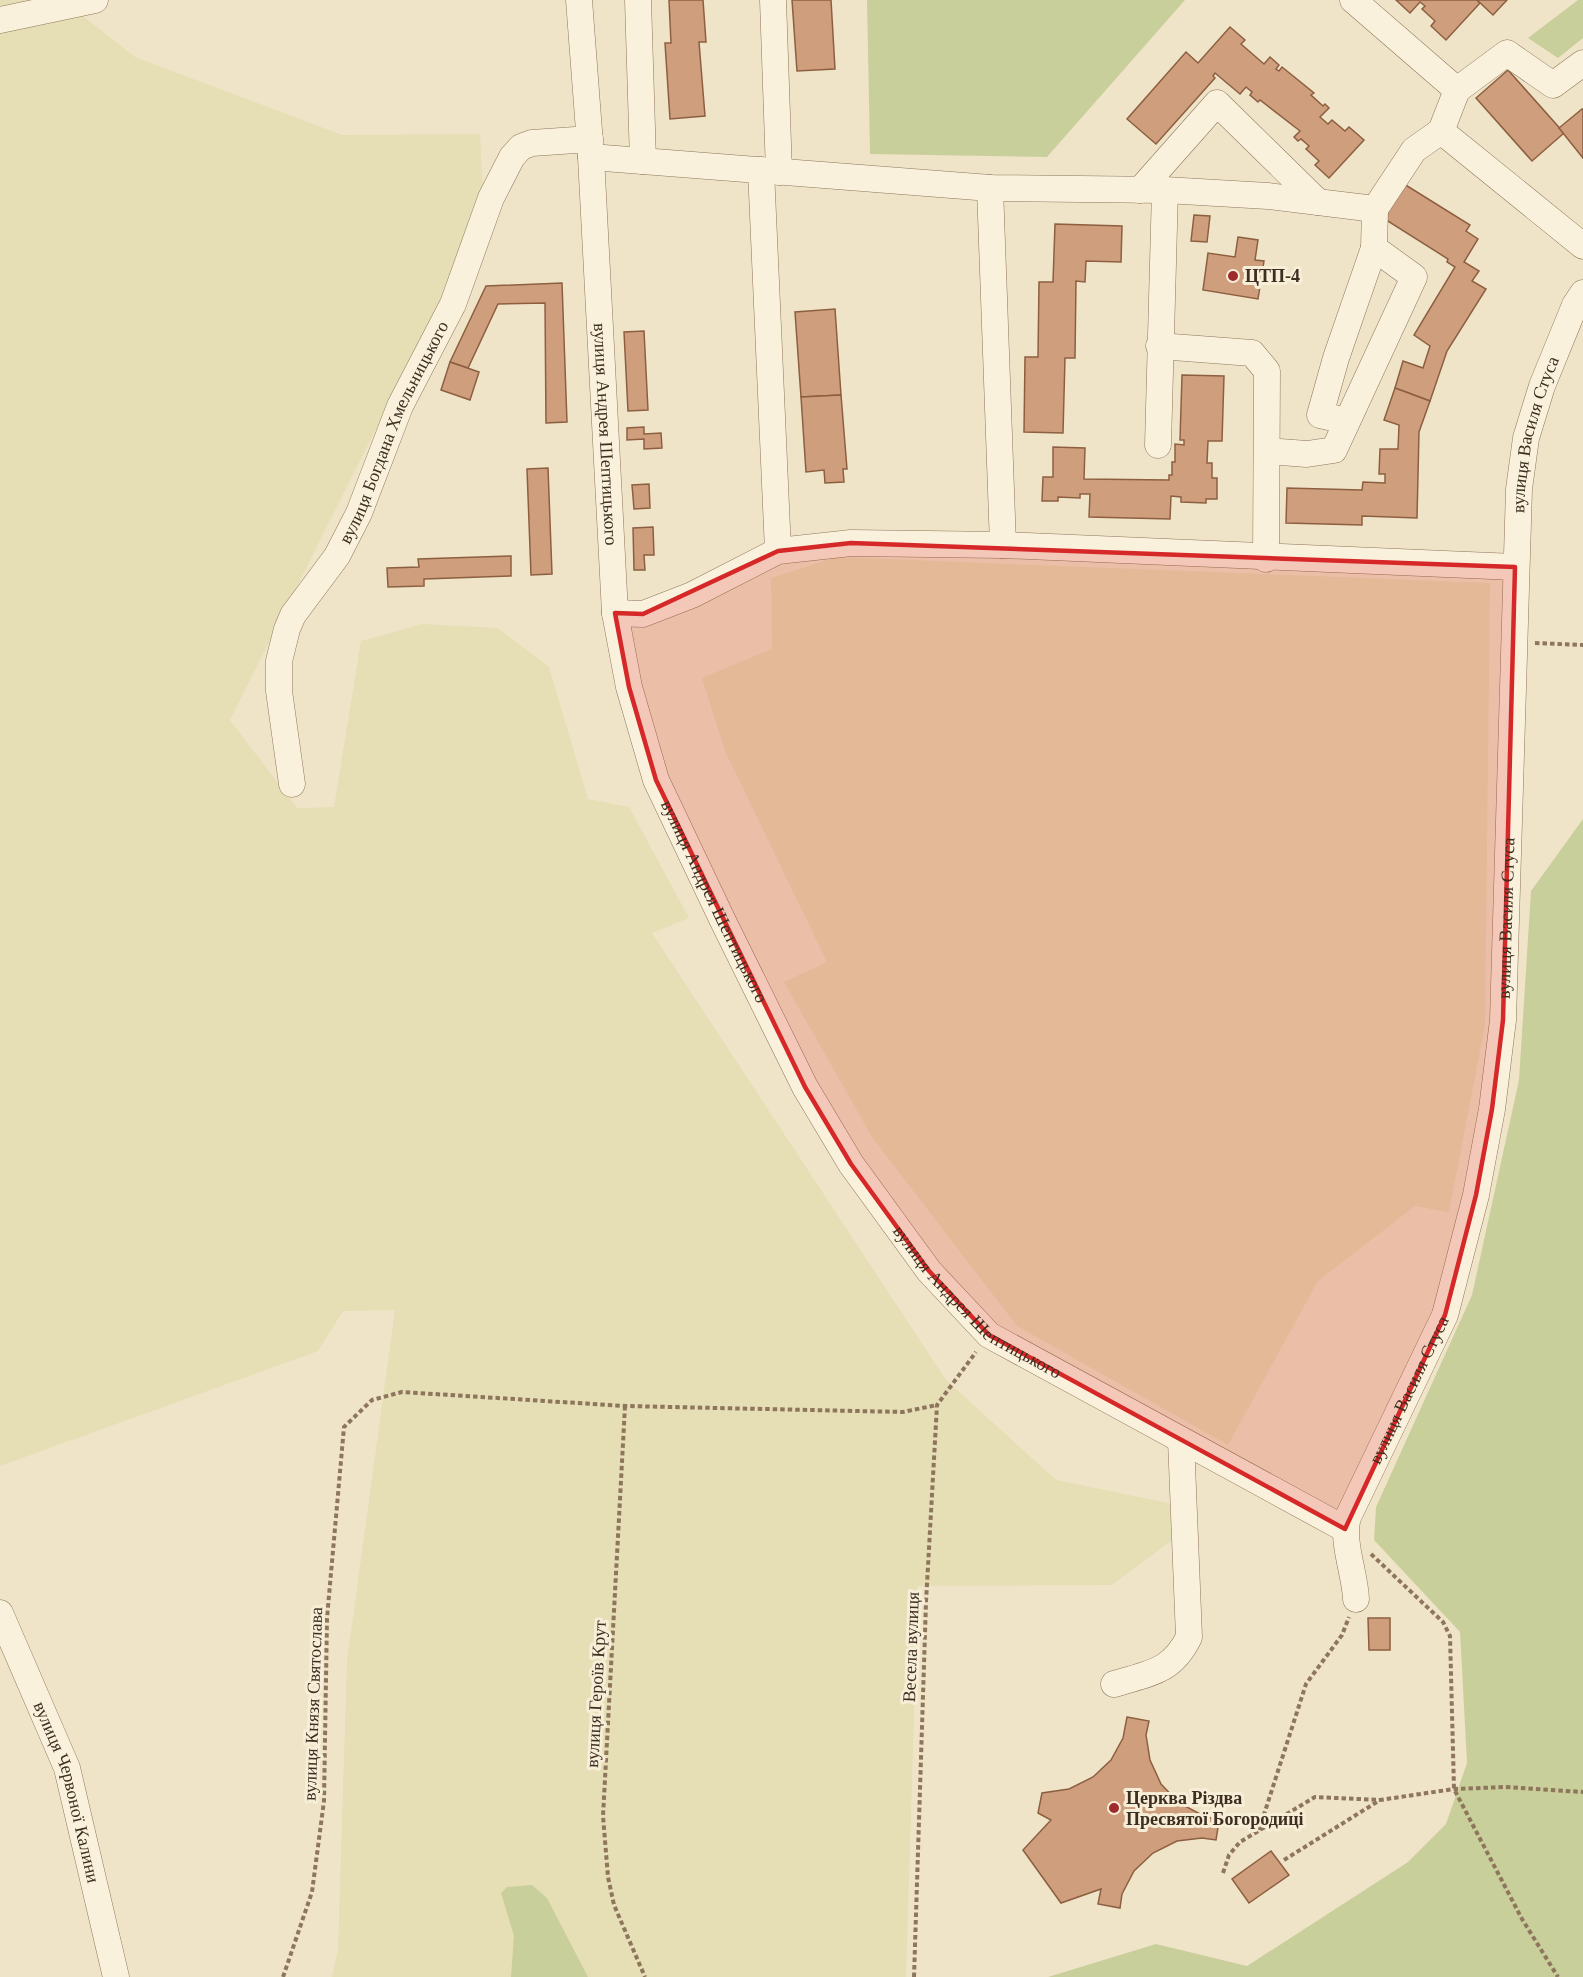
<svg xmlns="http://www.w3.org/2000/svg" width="1583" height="1977" font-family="'Times New Roman',serif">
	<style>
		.farmland { fill: #e6deb5 }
		.green { fill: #c9cf9b }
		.building { fill: #cf9f7d; stroke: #8d5f41; stroke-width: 1.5 }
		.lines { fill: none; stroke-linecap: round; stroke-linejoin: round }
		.minor-casing { stroke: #8d765c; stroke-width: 27 }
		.path { stroke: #8d765c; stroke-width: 4; stroke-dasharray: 4.5 3; stroke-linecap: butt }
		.minor { stroke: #faf1dc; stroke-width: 26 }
		.marked { fill: #d62828; fill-opacity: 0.2; stroke: #d62828; stroke-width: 4.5; stroke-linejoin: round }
		.poi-dot { fill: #9e2a2b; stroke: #f7eed8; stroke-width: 2 }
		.labels { text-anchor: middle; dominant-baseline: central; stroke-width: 6; stroke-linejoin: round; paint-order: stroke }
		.poi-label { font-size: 18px; font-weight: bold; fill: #3d2e20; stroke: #f7eed8; text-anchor: start }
		.street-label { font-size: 18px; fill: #3d2e20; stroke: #f7eed8 }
	</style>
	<rect width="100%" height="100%" fill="#f0e4c8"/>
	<g class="farmland">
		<path d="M0 0H87L69 5 135 57 342 135 480 134 484 214 230 720 297 808 334 807 361 641 422 624 498 628 549 667 588 799 629 807 689 918 652 933 946 1380 1056 1480 1173 1504 1175 1538 1112 1585 918 1586 906 1977H332L338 1949 347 1661 395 1310 343 1311 318 1351 0 1466Z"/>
		<path d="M837 557 1490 583 1485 1025 1449 1212 1415 1206 1318 1281 1228 1445 1017 1326 872 1137 784 982 827 962 725 751 702 678 772 649 771 578Z"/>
	</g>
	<g class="green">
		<path d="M867 0H1185L1047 157 870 154Z"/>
		<path d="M1578 0H1583V38L1558 58 1528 38Z"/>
		<path d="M1583 819V1977H1048L1156 1944 1247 1966 1408 1862 1446 1824 1467 1763 1460 1632 1374 1540 1376 1507 1472 1295 1519 1080 1531 891Z"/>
		<path d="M532 1885 547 1898 588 1977H511L514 1936 501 1893 507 1887Z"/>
	</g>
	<g class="building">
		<path d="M669 0H703L706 42H699L705 116 670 119 665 43H671Z"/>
		<path d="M792 0H831L835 69 797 71Z"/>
		<path d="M1396 0H1477L1480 3 1446 40 1431 26 1435 21 1422 9 1425 6 1420 2 1410 13Z"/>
		<path d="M1477 0H1507L1493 15Z"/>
		<path d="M1230 27 1245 40 1241 44 1264 64 1270 57 1279 65 1276 69 1279 71 1282 67 1314 93 1311 95 1323 106 1325 104 1329 108 1320 117 1328 124 1332 120 1345 131 1349 127 1364 140 1329 178 1315 165 1319 161 1306 149 1309 146 1301 139 1298 141 1294 137 1300 131 1260 100 1258 102 1250 95 1252 92 1246 87 1240 94 1215 73 1213 76 1215 78 1156 144 1127 119 1186 52 1198 63Z"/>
		<path d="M1508 70 1564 133 1532 161 1476 98Z"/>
		<path d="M1582 109H1583V158L1559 128Z"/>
		<path d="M1404 184 1470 225 1466 231 1478 239 1464 262 1479 271 1472 281 1486 289 1447 351 1430 401 1395 388 1403 361 1423 368 1430 346 1414 335 1455 267 1447 262 1448 259 1383 218Z"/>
		<path d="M1194 215 1210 216 1207 242 1191 241Z"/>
		<path d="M1055 224 1122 226 1121 262 1086 261 1085 282 1076 281 1075 358H1065L1063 433 1024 432 1025 357H1038L1039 282H1053Z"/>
		<path d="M1238 237 1258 240 1255 260 1264 261 1258 299 1203 290 1208 253 1235 257Z"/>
		<path d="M562 283 567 422 546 423 545 303 498 304 468 368 450 362 486 286Z"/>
		<path d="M835 309 841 395 801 397 795 312Z"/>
		<path d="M644 331 648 410 628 411 624 332Z"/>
		<path d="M450 362 479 372 470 400 441 390Z"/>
		<path d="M1182 375 1224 376 1222 441H1208L1207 463H1212V478H1217V499H1206V503L1181 502V497L1171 496 1170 519 1089 517 1090 494H1080V498L1058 497V501H1042L1043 477H1053V447L1085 448 1084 479 1169 480V475H1172V462H1175V444L1184 445V440H1180Z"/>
		<path d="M1395 388 1430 401 1419 432 1417 518 1362 516V525L1286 523 1287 488 1362 490 1363 482 1385 483V474H1379L1380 449H1398L1399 425 1384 420Z"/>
		<path d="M841 395 847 469H843L844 482 825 483 824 470 806 472 801 397Z"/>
		<path d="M644 427V434L661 433 662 448 644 449V439L627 440V428Z"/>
		<path d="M548 468 552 574 531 575 527 469Z"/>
		<path d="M649 484 650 508 634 509 632 485Z"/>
		<path d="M653 527 654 555H644L645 570H634L633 528Z"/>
		<path d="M511 556V576L424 579V586L388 587 387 568 419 567 418 559Z"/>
		<path d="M1368 1618H1390V1650H1369Z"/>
		<path d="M1127 1717 1149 1721 1146 1735 1150 1760 1161 1784 1179 1803 1202 1815 1219 1821 1216 1840 1202 1838 1177 1841 1153 1853 1134 1871 1122 1894 1120 1908 1098 1904 1101 1889 1061 1903 1023 1850 1051 1820 1038 1813 1042 1793 1069 1789 1093 1777 1111 1760 1123 1738Z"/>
		<path d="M1271 1851 1289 1875 1249 1903 1232 1879Z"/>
	</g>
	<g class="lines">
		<defs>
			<g id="minor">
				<path id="s1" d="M579 0 591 157 615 613 629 687 656 780 722 919 805 1087 851 1164 929 1271 989 1335 1345 1529"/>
				<path d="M638 0 643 161"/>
				<path d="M773 0 779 172"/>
				<path d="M1353 0 1457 90 1441 131"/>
				<path d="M0 20 95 0"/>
				<path d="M1457 90 1507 53 1553 85 1583 63"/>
				<path d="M591 157 990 188 1165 190 1268 196 1375 209 1414 150 1441 131 1583 246"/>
				<path d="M761 170 778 551"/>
				<path d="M990 188 1003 545"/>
				<path d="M1140 190 1217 103 1318 202"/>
				<path d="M1159 346 1252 353 1267 371 1266 559"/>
				<path d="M1347 421 1320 415 1336 358 1374 248"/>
				<path d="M1158 445 1165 190"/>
				<path d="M1267 451 1307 454 1334 450 1414 277 1374 248 1375 209"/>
				<path d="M615 613 643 614 692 595 778 551 851 543 1003 545 1515 567"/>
				<path id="s2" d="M292 784 279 691V661L287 629 293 615 337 556 359 513 400 406 453 304 491 198 512 157 521 147 532 143 590 139"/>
				<path id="s3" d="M1356 1599C1355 1573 1341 1541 1348 1517L1445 1315 1476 1195 1492 1109 1503 1020 1519 489 1526 438 1542 386 1575 305 1583 293"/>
				<path id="s4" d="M0 1613 67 1768 116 1977"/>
				<path d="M1114 1684C1150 1673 1172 1672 1189 1637L1181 1440"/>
			</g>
		</defs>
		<use href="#minor" class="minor-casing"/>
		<g class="path">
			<path d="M1535 643 1583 645"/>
			<path d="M625 1406 603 1816 608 1877 614 1905 645 1977"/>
			<path d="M1371 1554 1443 1622 1450 1636 1454 1789 1522 1919 1558 1977"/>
			<path d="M1259 1830 1306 1684 1342 1635 1349 1617"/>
			<path d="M1284 1860 1380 1800 1454 1789 1506 1787 1583 1792"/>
			<path d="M1223 1873 1229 1855 1240 1842 1315 1797 1380 1800"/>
			<path d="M283 1977 312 1892 324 1801 327 1618 344 1427 372 1400 402 1392 625 1406 903 1412 937 1405"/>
			<path d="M914 1977 926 1602 937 1405 976 1352"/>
		</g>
		<use href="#minor" class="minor"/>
	</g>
	<path class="marked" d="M851 543 1515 567 1503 1020 1492 1109 1476 1195 1445 1315 1345 1529 989 1335 929 1271 851 1164 805 1087 656 780 629 687 615 613 643 614 778 551Z"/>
	<g class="poi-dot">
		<circle cx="1233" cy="276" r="6"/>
		<circle cx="1114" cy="1808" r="6"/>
	</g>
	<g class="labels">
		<g class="poi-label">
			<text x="1245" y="276">ЦТП-4</text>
			<text x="1126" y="1798">Церква Різдва<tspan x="1126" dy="21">Пресвятої Богородиці</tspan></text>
		</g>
		<g class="street-label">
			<text stroke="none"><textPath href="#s2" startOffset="382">вулиця Богдана Хмельницького</textPath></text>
			<text stroke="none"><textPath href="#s1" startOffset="435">вулиця Андрея Шептицького</textPath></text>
			<text stroke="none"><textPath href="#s3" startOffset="1196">вулиця Василя Стуса</textPath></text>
			<text stroke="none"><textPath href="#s1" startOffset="921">вулиця Андрея Шептицького</textPath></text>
			<text stroke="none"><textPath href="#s3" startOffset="710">вулиця Василя Стуса</textPath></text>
			<text stroke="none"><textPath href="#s1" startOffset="1407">вулиця Андрея Шептицького</textPath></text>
			<text stroke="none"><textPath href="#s3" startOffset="224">вулиця Василя Стуса</textPath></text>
			<text transform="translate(911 1647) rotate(-88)">Весела вулиця</text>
			<text transform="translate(596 1694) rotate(-87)">вулиця Героїв Крут</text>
			<text transform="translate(313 1704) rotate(-88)">вулиця Князя Святослава</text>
			<text stroke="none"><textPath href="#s4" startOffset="192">вулиця Червоної Калини</textPath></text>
		</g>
	</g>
</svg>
